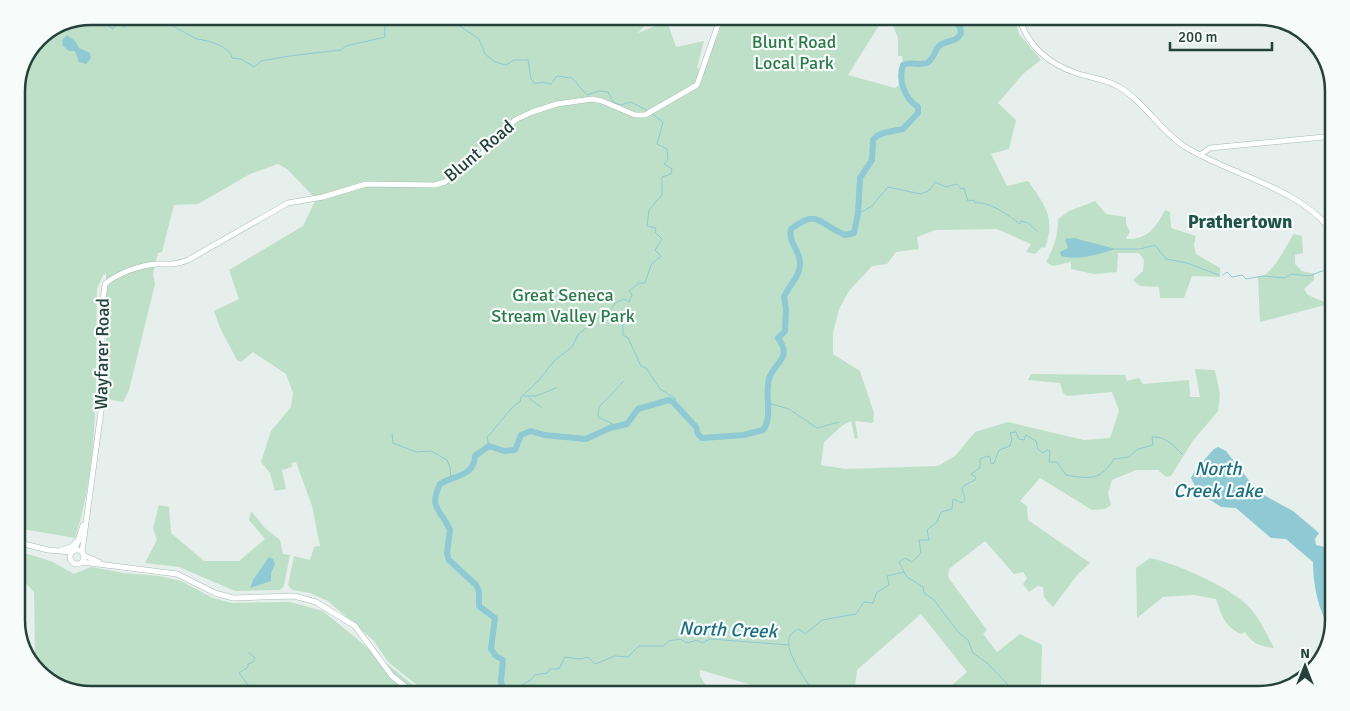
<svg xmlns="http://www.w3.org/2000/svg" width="1350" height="711" font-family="Signika,sans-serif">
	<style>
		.green { fill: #bfe0c8 }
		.water { fill: #8ec9d4 }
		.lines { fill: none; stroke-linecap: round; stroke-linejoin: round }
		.stream { stroke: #8ec9d4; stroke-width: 1 }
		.river { stroke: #8ec9d4; stroke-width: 6 }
		.secondary-casing { stroke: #a4bbb3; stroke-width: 6 }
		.secondary { stroke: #fff; stroke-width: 5 }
		.labels { text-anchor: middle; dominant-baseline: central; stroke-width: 4.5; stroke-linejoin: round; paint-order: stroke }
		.park-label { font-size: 18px; fill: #2d7a4b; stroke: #f7fbf9 }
		.street-label { font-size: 18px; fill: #24423a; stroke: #f7fbf9 }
		.neighbourhood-label { font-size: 19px; font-weight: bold; fill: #1f5548; stroke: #f7fbf9 }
		.water-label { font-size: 19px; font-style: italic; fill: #1c6f80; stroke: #f7fbf9 }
		.rim { fill: none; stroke: #24423a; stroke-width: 2.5 }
	</style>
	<rect width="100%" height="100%" fill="#e6efeb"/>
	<g class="green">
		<path d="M91 16H653L638 33 667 21 676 47 704 41 697 68 704 71 725 16H885L848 75 895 88 900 84 903 64 902 56H898V38L889 16H1014L1019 34 1041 60 1024 73 998 103 1016 120 1009 149 991 154 1007 186 1028 181C1045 205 1056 218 1045 248L1042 247 1035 254 1026 252 1031 244 997 229 935 230 917 237 919 249 896 252 887 264 872 266 849 291 839 309 833 333V354L860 371 874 413 873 423 855 421 858 438 855 439 851 421 843 425 824 442 821 465 845 469 938 466 955 456 975 432 1008 422 1084 440 1110 438 1119 411 1112 392 1067 396 1063 393 1060 383 1028 380 1031 374 1125 375 1127 381 1139 378 1143 384 1189 380 1190 397H1200L1195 369 1215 370 1220 394 1218 411 1192 442 1171 476 1166 477 1158 470H1136L1112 480 1108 493 1111 505 1105 509 1092 510 1040 478 1020 501 1027 506 1028 520 1090 563 1078 574 1053 607 1044 597 1043 587 1038 586 1029 592 1023 584 1027 578 1023 572 1014 574 985 541 949 569 948 577 987 630 983 634 997 652 1020 634 1042 645 1041 687 1036 694 984 691 979 688H964V695H941L967 672 921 614 857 670 855 687 866 690 870 695H787L700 670V676L708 689 703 695H435L422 689 388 662 374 641 328 601 310 593 292 590 288 585 294 556 310 560 314 547 320 546 312 506 296 462 291 463 292 467 282 470 286 489 275 491 270 473 261 462 271 431 291 407 293 393 286 374 253 352 241 362 237 360 220 328 214 311 239 299 229 270 303 226 316 199 287 169 278 164 250 174 198 204 174 205 162 252 158 253 153 274 155 284 129 390 123 402 106 399V274L103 275 97 289C95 372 101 458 75 538L16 528V87L38 38Z"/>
		<path d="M1095 201 1106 214 1126 217V224L1130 231 1126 239C1148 240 1156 227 1165 210L1170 212 1171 228 1196 236 1194 245 1196 254 1220 268V277L1192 276 1184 298H1160L1159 287 1140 286 1133 280 1143 271 1144 260 1139 253H1118L1117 272 1094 274 1071 269V262L1053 266 1046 262C1054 248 1058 235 1058 219L1069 211Z"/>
		<path d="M1294 234 1302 236 1303 253 1295 255V264L1302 271 1314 274V280L1304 289 1308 295 1329 304 1260 322 1258 277C1274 275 1285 246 1294 234Z"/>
		<path d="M159 505 169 507 171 533 204 561H239L265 539 249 520 251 511 265 528 280 540 283 554 290 555 284 586 280 590 235 591 179 567 145 563 157 540 153 528Z"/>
		<path d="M16 550 53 562 74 574 91 567 124 573 159 576 181 581 213 598 232 603 290 602 323 611 425 695H91L58 687 32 665 35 651 34 592 16 573Z"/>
		<path d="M1150 558C1175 563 1233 588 1250 608 1260 619 1267 635 1274 648 1259 646 1253 644 1245 632L1241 634C1225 627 1221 615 1216 599L1194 595 1163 597 1137 618 1136 568Z"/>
	</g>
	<g class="water">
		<path d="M67 35 75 41 79 48 90 53 91 58 86 64 79 62 75 51H69L63 46 62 40Z"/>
		<path d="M1074 238 1116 249C1099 254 1078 261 1061 256L1060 252 1068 248 1065 239Z"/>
		<path d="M1218 447 1226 451 1258 492 1293 511 1319 533 1315 539 1316 545 1325 547C1339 562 1336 611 1331 630 1318 611 1313 584 1313 562L1286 539 1271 538 1236 508 1221 507 1197 491 1191 478 1196 469 1214 449Z"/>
		<path d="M269 557 273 559 275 564 271 573V581L250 588 253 580Z"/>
	</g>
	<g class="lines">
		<g class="stream">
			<path d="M154 16 197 39C206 40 230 46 232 58L241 59 254 67 261 61 289 56 341 50 346 46 381 38 385 37C384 30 386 24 384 18L391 16"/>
			<path d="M407 16H413"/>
			<path d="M445 16 479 39 485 54 495 62 506 65 514 60H528L531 79 535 84 542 82 551 84 557 76 572 78 587 95 599 91 608 92 613 102 620 105 631 102 648 111"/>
			<path d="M85 19 99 20 113 29 117 24 125 27 142 16"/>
			<path d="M858 214 872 206 888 187 921 194 930 190 935 182 946 187 957 184 961 189 964 188 968 201 974 200 975 203C990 201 1009 216 1020 224L1021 221 1028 223 1037 231"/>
			<path d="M1116 249H1140L1155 245 1166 259 1187 263 1219 275"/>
			<path d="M1223 275 1227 272 1232 277 1242 275 1246 279 1263 276 1285 278 1291 274 1309 276 1322 271H1334"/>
			<path d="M623 324V335L628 338 641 366 646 368 660 389 676 399 673 402"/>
			<path d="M524 396H536L556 388"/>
			<path d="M529 398 542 408"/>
			<path d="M767 403 789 409 817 428 839 422"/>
			<path d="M617 426 598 417 599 407 624 381"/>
			<path d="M392 434 393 443 416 452 431 451 447 460 450 467 451 479"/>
			<path d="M489 446 487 437C496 429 511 405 520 402L521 397 538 381 555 360 572 347 578 335 608 309 610 311 615 303 624 299 629 302 632 295 629 291 639 283H645L651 265 661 256 655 250 662 239 655 232 656 228 647 226 649 210 662 195V177L671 174 672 169 664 164 668 159 667 149 657 144 663 122 651 113"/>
			<path d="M904 572 907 577 923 587 924 593 934 600 959 633 968 640 973 653 987 663 1012 689 1016 686 1031 690 1040 687"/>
			<path d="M248 652 255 658 253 662 248 664V667L239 673 248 685 263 691 265 695"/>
			<path d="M509 695 510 690H521L523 684 531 680 535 675 547 673 550 669H559L565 657 580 659 588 657 595 664 615 656 628 657 639 646H663L669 641 680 639 687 643 697 640 702 643 710 639 789 645"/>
			<path d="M816 695C808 683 771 637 799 629L805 634 822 620 856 614 864 602 873 603 877 592 889 585 887 576 904 572 899 562 905 558 912 562 921 553 919 540H929L927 530 937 522 941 512 952 509 953 499 962 503C968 499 963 495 962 489L965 485 975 480 976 477 971 474 980 468V459L987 456 990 457 991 464 994 463 999 450 1010 446 1012 439 1010 433 1016 432 1019 439 1024 440 1026 435 1036 441 1038 449 1042 453 1047 450 1050 451 1049 462H1057L1066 475C1090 479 1100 481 1114 459L1129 457 1138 449 1153 445 1152 437C1166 436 1174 446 1183 455"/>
		</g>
		<path class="river" d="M504 695 501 681 503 660 496 656 491 649 495 618 479 606V591L476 585 449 560 447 554 450 530C441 509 428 509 440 484 454 475 474 477 475 456L489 446 504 451 515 450 521 435 531 431 544 435 586 439 610 428 627 424 638 409 669 400 673 402 696 427 698 434 702 438 744 435 763 430C774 416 763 392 770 376 777 361 792 357 778 338L785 331 786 309 784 297C789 285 801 276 800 262 799 249 788 243 791 229 818 208 818 224 845 235L854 233 858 214 860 178 872 160 873 140 877 136 883 133 903 129 918 113V107C904 98 898 80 903 65 911 61 919 66 927 63 934 59 934 52 938 47 945 39 956 44 961 33L960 26 944 16"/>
		<defs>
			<g id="secondary">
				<path d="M1019 16C1026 45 1049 64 1076 73 1091 78 1106 79 1119 87 1144 102 1160 130 1184 146 1229 175 1304 188 1334 235"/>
				<path d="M1200 155 1210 148 1334 136"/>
				<path d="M16 542 48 550 72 552"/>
				<circle cx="77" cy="557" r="7"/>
				<path d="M61 550 71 547 79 540"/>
				<path d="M75 550 83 525"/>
				<path d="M82 552 102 404V310L105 284C118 273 140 265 157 264 169 264 176 265 188 260L288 203 323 197 366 184 435 185 445 182 483 153 515 120 532 112 557 104 592 99 602 101 635 115H645L697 85 721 16"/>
				<path d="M83 555 99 562"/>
				<path d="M82 562 177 574 215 593 233 598 294 596 316 602 355 626 392 676 416 695"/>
			</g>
		</defs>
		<use href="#secondary" class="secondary-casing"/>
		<use href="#secondary" class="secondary"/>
	</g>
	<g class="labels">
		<g class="park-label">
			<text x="794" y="42">Blunt Road<tspan x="794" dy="21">Local Park</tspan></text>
			<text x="563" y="295">Great Seneca<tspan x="563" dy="21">Stream Valley Park</tspan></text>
		</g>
		<g class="street-label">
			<text transform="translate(479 151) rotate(-40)">Blunt Road</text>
			<text transform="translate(102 354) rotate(-89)">Wayfarer Road</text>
		</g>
		<g class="neighbourhood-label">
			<text x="1240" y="222">Prathertown</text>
		</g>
		<g class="water-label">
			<text x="1218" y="469">North<tspan x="1218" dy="22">Creek Lake</tspan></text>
			<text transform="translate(728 630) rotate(2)">North Creek</text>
		</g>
	</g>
	<path d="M0 0H1350V711H0ZM91 25H1259A66 66 0 0 1 1325 91V620A66 66 0 0 1 1259 686H91A66 66 0 0 1 25 620V91A66 66 0 0 1 91 25Z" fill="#f7fbf9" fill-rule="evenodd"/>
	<path class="rim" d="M91 25H1259A66 66 0 0 1 1325 91V620A66 66 0 0 1 1259 686H91A66 66 0 0 1 25 620V91A66 66 0 0 1 91 25Z"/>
	<g transform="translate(1305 666)" stroke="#f7fbf9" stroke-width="4" paint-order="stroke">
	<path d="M0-4L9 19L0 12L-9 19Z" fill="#24423a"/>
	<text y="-8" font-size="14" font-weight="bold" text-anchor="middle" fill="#24423a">N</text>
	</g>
	<path d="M1170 42v8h102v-8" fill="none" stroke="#24423a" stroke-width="2.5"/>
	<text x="1178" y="42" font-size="15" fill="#24423a" stroke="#f7fbf9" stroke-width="4" paint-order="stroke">200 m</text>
</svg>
